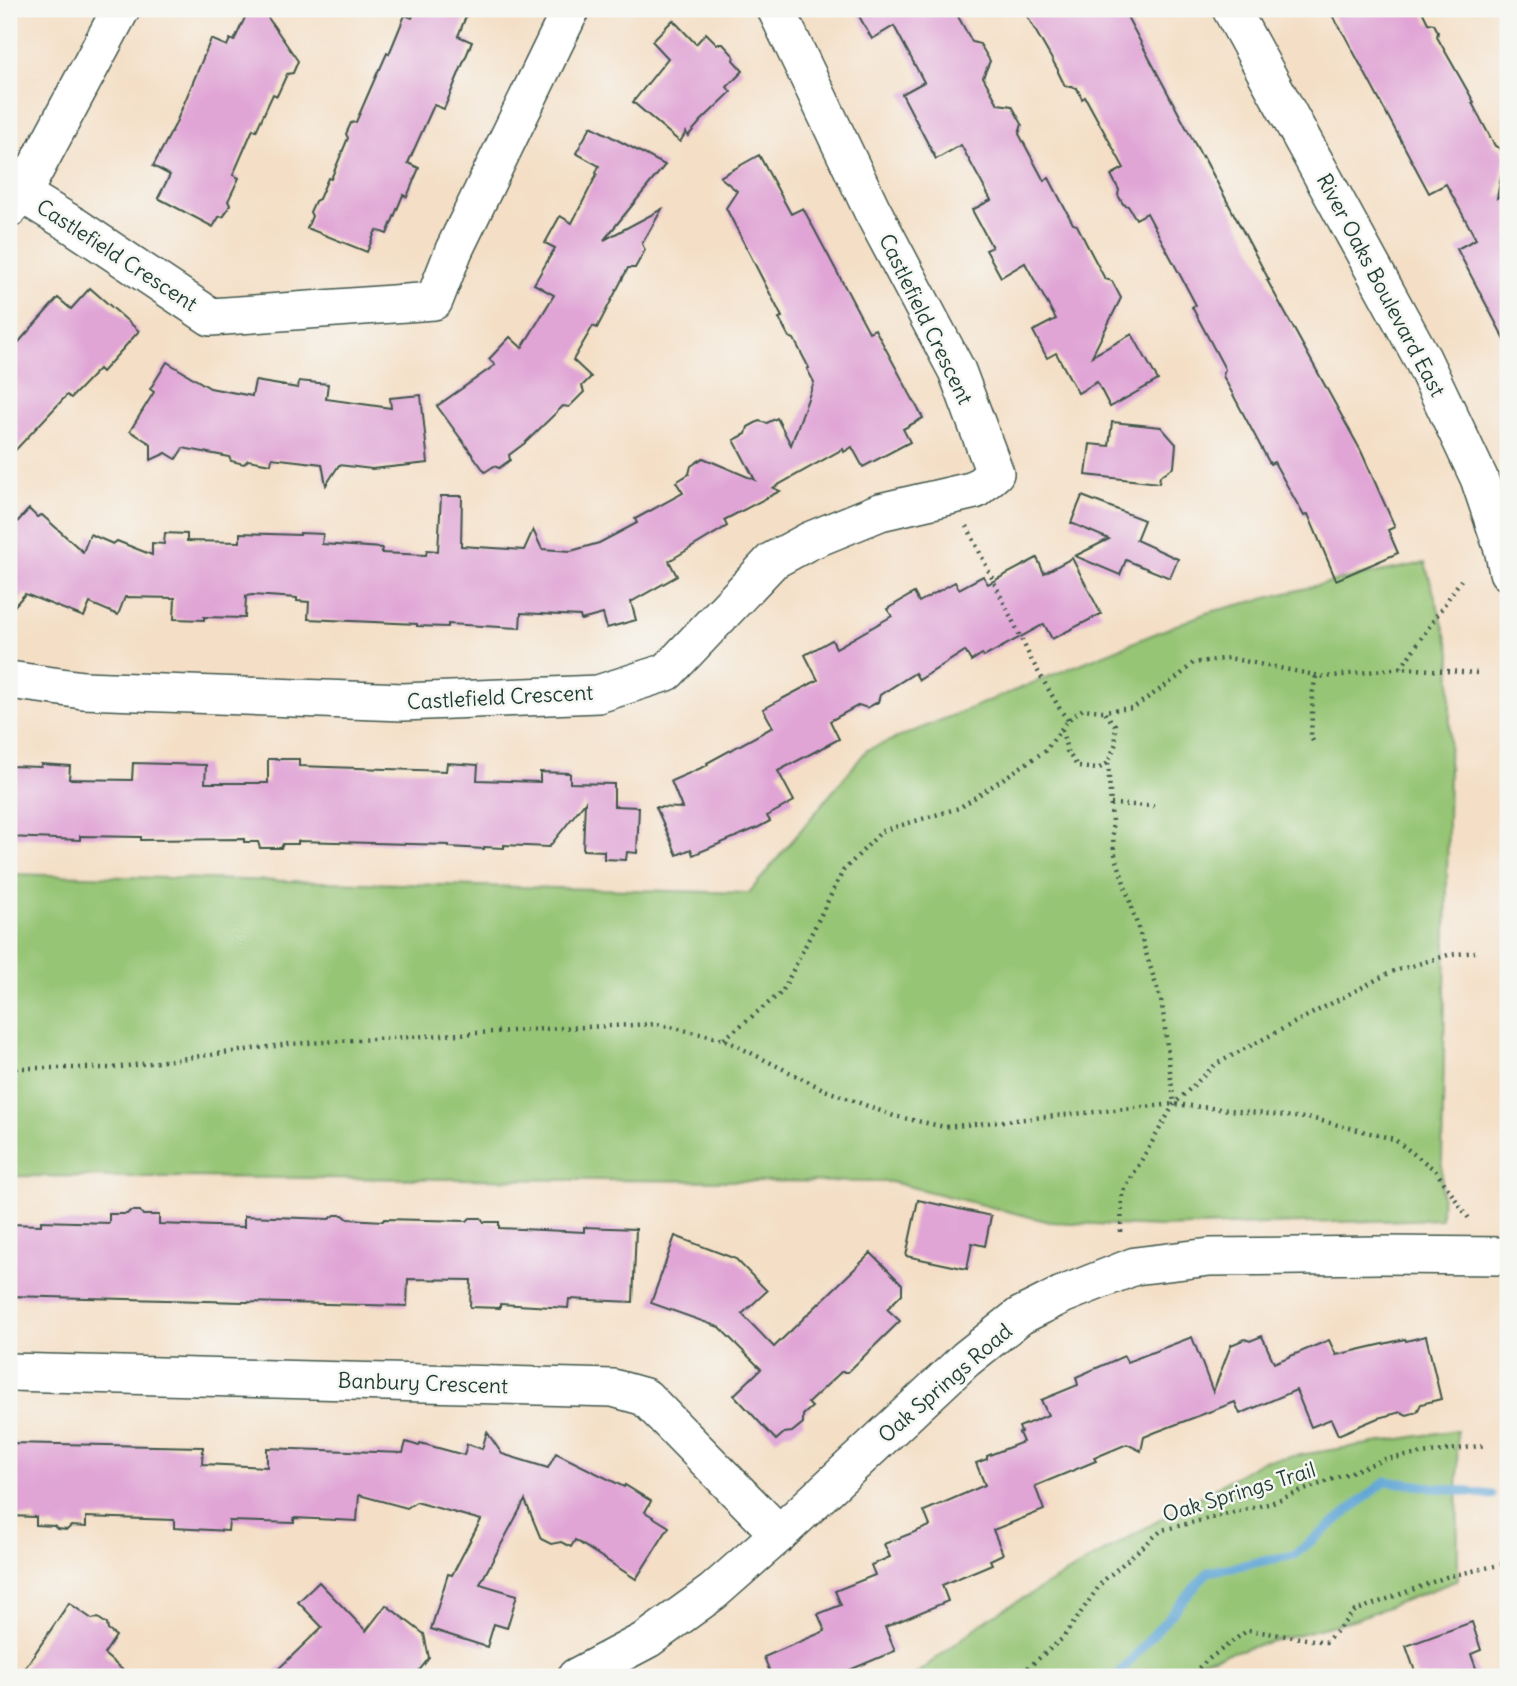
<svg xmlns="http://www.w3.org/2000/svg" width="1517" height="1686" font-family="Delius,sans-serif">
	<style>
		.green { fill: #96c574; stroke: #5a8154; stroke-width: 2 }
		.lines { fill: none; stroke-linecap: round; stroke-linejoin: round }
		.stream { stroke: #60a6d6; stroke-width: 9 }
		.building { fill: #e0a4d5 }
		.minor-casing { stroke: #3f554a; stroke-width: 40 }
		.path { stroke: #3f554a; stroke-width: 4.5; stroke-dasharray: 2 5; stroke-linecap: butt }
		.minor { stroke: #fff; stroke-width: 37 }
		.labels { text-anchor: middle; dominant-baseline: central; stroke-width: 5; stroke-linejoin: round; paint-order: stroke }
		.street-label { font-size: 21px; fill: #1f3d34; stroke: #f6f6f2 }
	</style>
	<rect width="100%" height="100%" fill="#f6f6f2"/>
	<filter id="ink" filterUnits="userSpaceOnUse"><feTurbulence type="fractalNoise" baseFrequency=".0143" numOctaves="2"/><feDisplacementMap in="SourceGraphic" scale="14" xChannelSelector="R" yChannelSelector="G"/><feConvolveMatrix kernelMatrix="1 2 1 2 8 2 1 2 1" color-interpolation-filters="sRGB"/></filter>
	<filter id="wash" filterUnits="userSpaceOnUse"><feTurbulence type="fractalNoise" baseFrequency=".00686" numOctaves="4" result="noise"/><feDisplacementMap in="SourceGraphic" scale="28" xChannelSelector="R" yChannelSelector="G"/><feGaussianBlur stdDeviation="1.57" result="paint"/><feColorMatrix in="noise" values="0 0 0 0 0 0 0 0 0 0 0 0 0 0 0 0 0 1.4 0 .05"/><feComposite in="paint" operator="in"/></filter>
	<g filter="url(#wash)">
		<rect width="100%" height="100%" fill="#f4dfc6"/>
		<g class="green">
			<path d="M1425 563 1451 652 1441 1219 1160 1227 1050 1222 891 1182 9 1176V874L749 893 867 750 1206 613 1339 580Z"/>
			<path d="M1457 1430 1458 1580 1356 1619 1195 1662 1188 1677H912L989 1618 1262 1461Z"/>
		</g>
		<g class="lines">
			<path class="stream" d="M1116 1677 1208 1572 1294 1555 1386 1481 1492 1495"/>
		</g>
		<g id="blocks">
			<g class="building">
				<path d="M249 9H262L298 61 293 73 287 74 277 96 273 94 256 131 253 129 233 175 239 178 228 201 230 205 224 216 219 217 213 227 158 198 170 175 153 166 175 125 211 39 227 46 230 39 234 41Z"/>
				<path d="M416 9H469L458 36 472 42 444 109 434 105 408 163 419 168 407 197 403 195 387 234 376 230 367 252 307 228 312 216 310 212 315 201 319 199 328 178 331 179 348 138 346 134 351 123 356 122 379 69H380L387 53 389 54 405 15 412 18Z"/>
				<path d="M855 9H954L972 42 980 44 990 61 983 77 998 104 1012 106 1022 124 1019 134 1044 181 1049 178 1073 224 1077 225 1086 243 1105 279 1112 281 1121 298 1092 356 1132 334 1158 380 1110 407 1097 382 1078 393 1056 353 1047 358 1033 331 1056 319 1025 263 1001 277 986 250 992 247 972 210 991 200 961 145 936 159 902 94 924 82 894 26 872 39Z"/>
				<path d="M1023 9H1123L1202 157 1203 156 1269 280H1267L1361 451 1395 527 1388 530 1398 553 1336 580 1308 514 1304 516 1274 462 1270 464 1223 376 1225 369 1192 307 1196 305 1147 213 1136 219 1128 206 1123 204 1118 195 1119 190 1111 175 1124 168 1085 97 1082 99 1077 88 1065 86 1058 72V70Z"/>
				<path d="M1328 9H1421L1428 23 1434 24 1438 32 1437 37 1474 102 1472 103 1495 146 1500 148 1505 156 1497 198 1508 191V346L1457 249 1476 239 1446 184 1429 193 1345 36Z"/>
				<path d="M673 20 696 44 706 33 717 44H723L734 56 733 60 743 71 727 87 731 92 701 121 688 136 686 132 680 142 633 102 668 58 652 41Z"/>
				<path d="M591 126 665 165 604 240 662 209 642 244 645 250 635 268H628L597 328 593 326 573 360 591 377 582 386 584 392 569 407 563 406 525 443 509 455 510 460 499 468 494 466 485 472 437 406 495 365 489 359 510 337 522 348 554 295 534 284 555 248 545 243 560 216 572 223 597 174 596 173 599 166 576 153Z"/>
				<path d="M759 155 791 214 803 208 869 332 875 329 923 418 903 429 910 442 863 467 852 447 844 452 843 449 773 488 780 491 724 520 727 526 669 561 677 576 631 602 636 620 607 628 603 614 581 620 580 616 521 613 520 628 448 624V627L417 626V624L308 619 309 602 297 601V598L252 595 246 596 245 618 204 617V620L174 619 175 598 125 597 118 615 90 603 84 617 25 594 9 612V531L29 509 37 517 42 515 83 552 90 534 113 544 117 541 152 555V543L164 544 165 533 187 534V541L240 542V533L300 535V533L323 534 322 544 382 548V553L426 555 427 550 438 551 441 496H462L461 546 524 550 533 530 542 549 571 551 599 543 637 523 635 519 683 493 676 482 689 474 691 466 703 458 755 480 734 440 746 434 748 427 759 421 767 423 777 418 791 445 814 382 807 369 809 368 794 339 789 337 779 318 782 317 726 208 737 191 720 177Z"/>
				<path d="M90 288 139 331 102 372 99 369 71 398 67 395 9 457V353L58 298 71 309Z"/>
				<path d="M167 362 210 388 252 396 255 381 298 388 299 381 328 384 326 399 391 408 390 398 421 395 428 463 372 469 339 465 326 485 322 464 272 458 271 464 248 460 244 464 231 461 229 457 183 448 176 459 166 453 151 460V444L130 431 154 392 150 389Z"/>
				<path d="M1112 422 1161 427 1176 444 1174 467 1160 476 1159 483 1086 475 1090 444 1109 446Z"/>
				<path d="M1082 496 1144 520 1136 540 1178 559 1170 578 1126 560 1120 575 1075 556 1109 539 1071 523Z"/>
				<path d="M1037 558 1044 573 1072 558 1101 614 1052 639 1044 624 984 657 982 654 971 661 965 651 919 680 915 673 880 695 878 702 867 708 859 705 830 721 839 739 778 771 794 801 767 816 770 821 759 827 693 855 691 849 677 855 656 807 682 808 671 781 708 765 707 763 773 727 763 709 818 680 805 655 832 640 836 648 892 616 887 609 914 593 919 602 955 582 959 589 983 576 988 584Z"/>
				<path d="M268 759H299V766L446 771 447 763 478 765 477 780 540 782V772L570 773V783L614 784V806L639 807 637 853 627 852 626 860 604 859V851L583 850 585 802 549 847 504 845V848L484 847V849L449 847V845L298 841V844H283L281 848H260L258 842H244V839L141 840V837L80 836V840L9 837V766L41 767V764L70 766 69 779 132 780 133 763 206 765 205 783H268Z"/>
				<path d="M918 1200 991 1216 985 1246 972 1243 967 1269 906 1256Z"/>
				<path d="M130 1211H140L143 1215H159V1224L244 1227V1216L329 1219 335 1215H343L348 1219 383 1221 384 1219 467 1221 470 1218H481L484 1222H499V1228L584 1232V1227L636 1229 633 1302 569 1299 568 1308 500 1304V1308L470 1307 471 1280 408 1279 407 1306 9 1296V1224L41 1225V1221L109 1223V1214H127Z"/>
				<path d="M675 1236 736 1259 767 1291 742 1314 774 1347 871 1253 902 1284V1294L887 1309 900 1321 848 1372H841L808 1403 812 1407 803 1415V1423L792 1432 784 1433 776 1440 734 1395 761 1369 719 1327 651 1303Z"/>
				<path d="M1262 1336 1274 1363 1329 1340 1336 1355 1405 1339 1406 1341 1426 1336 1441 1399 1421 1404 1417 1412 1407 1415 1401 1412 1378 1418 1338 1435 1331 1419 1311 1427 1296 1390 1240 1414 1235 1402 1156 1432 1144 1437 1141 1451 1127 1444 1094 1458 1096 1461 1035 1486 1044 1510 993 1530 1003 1554 990 1560 992 1564 942 1585 948 1601 885 1627 895 1651 833 1677H772L764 1657 825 1631 818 1614 841 1605 835 1591 875 1575 871 1565 890 1557 884 1544 930 1526 924 1511 985 1485 976 1463 987 1459V1456L1023 1442 1019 1433 1021 1432 1019 1427 1048 1415 1041 1400 1078 1385 1076 1377 1124 1356 1127 1362 1192 1337 1213 1392 1231 1345 1245 1339 1250 1341Z"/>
				<path d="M487 1432 502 1454 548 1468 556 1453 624 1487 625 1485 651 1501 645 1512 669 1527 636 1579 575 1540 571 1547 561 1542 551 1544 541 1539 525 1500 480 1584 517 1595 507 1628 494 1624 487 1647 431 1629 448 1574 452 1575 481 1520 416 1502 407 1508 359 1495 357 1521 294 1518V1523L229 1521 228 1531 174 1528V1520L86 1517V1527L71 1526 67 1530 57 1529 54 1526 36 1525V1517L9 1516V1443L203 1447 202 1464 267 1467V1448L403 1453 406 1442 419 1446 420 1443 464 1455 467 1444 482 1449Z"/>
				<path d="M319 1582 366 1631 386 1605 424 1634 429 1658 418 1672 413 1673 409 1677H270L322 1627 298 1602Z"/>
				<path d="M69 1603 92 1619 98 1618 107 1624 108 1630 116 1636 104 1654 131 1677H19Z"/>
				<path d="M1472 1622 1481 1650 1471 1654 1479 1677H1417L1406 1646Z"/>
			</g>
		</g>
	</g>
	<g filter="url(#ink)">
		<use href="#blocks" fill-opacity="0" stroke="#3f554a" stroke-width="2"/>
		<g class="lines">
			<defs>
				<g id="minor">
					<path d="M1231 9 1422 358 1479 478 1503 549 1508 572"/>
					<path d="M22 194 73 225 211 317 434 301 454 250 571 9"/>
					<path d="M9 209 22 194 121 9"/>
					<path d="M9 680 83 690 403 702 598 694 667 672 772 561 809 541 880 512 975 490 995 473 957 371 872 210 776 9"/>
					<path d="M9 1372 613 1388 645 1397 779 1534"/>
					<path d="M576 1677 648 1639 713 1592 779 1534 966 1359 1020 1316 1062 1295 1135 1266 1210 1257 1378 1255 1508 1256"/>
				</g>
			</defs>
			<use href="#minor" class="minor-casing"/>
			<g class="path">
				<path d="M967 526 1032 661 1061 711 1068 720"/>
				<path d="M1401 668 1461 580"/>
				<path d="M1062 730 1067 751 1078 767 1098 769 1108 763 1116 743 1115 725 1103 711"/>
				<path d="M1313 741 1311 737 1313 691 1316 676"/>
				<path d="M1108 763 1114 851 1162 1004 1174 1104"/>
				<path d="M1111 804 1154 806"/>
				<path d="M724 1039 782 992 843 871 882 831 959 808 1045 751 1068 720 1083 709 1103 711 1133 708 1178 677 1193 663 1229 658 1325 677 1401 668 1477 673"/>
				<path d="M9 1068H113L290 1044 562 1028 657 1024 723 1039 825 1090 894 1116 945 1127 1174 1104 1314 1119 1394 1139 1435 1170 1470 1220"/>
				<path d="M1121 1232 1122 1194 1174 1104 1216 1064 1391 972 1448 955 1475 952"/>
				<path d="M1017 1677 1063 1638 1102 1582 1162 1530 1268 1504 1385 1459 1486 1445"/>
				<path d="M1188 1677 1210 1658 1248 1630 1326 1642 1355 1611 1446 1577 1508 1563"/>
			</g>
			<use href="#minor" class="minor"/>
		</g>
	</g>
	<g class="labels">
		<g class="street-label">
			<text transform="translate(117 255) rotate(33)">Castlefield Crescent</text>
			<text transform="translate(1381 285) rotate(62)">River Oaks Boulevard East</text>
			<text transform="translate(926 319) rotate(64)">Castlefield Crescent</text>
			<text transform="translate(500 697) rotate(-3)">Castlefield Crescent</text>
			<text transform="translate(423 1383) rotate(2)">Banbury Crescent</text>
			<text transform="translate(945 1383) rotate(-41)">Oak Springs Road</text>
			<text transform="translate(1239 1492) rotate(-17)">Oak Springs Trail</text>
		</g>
	</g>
	<rect width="1517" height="1686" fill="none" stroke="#f6f6f2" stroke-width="35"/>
</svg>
